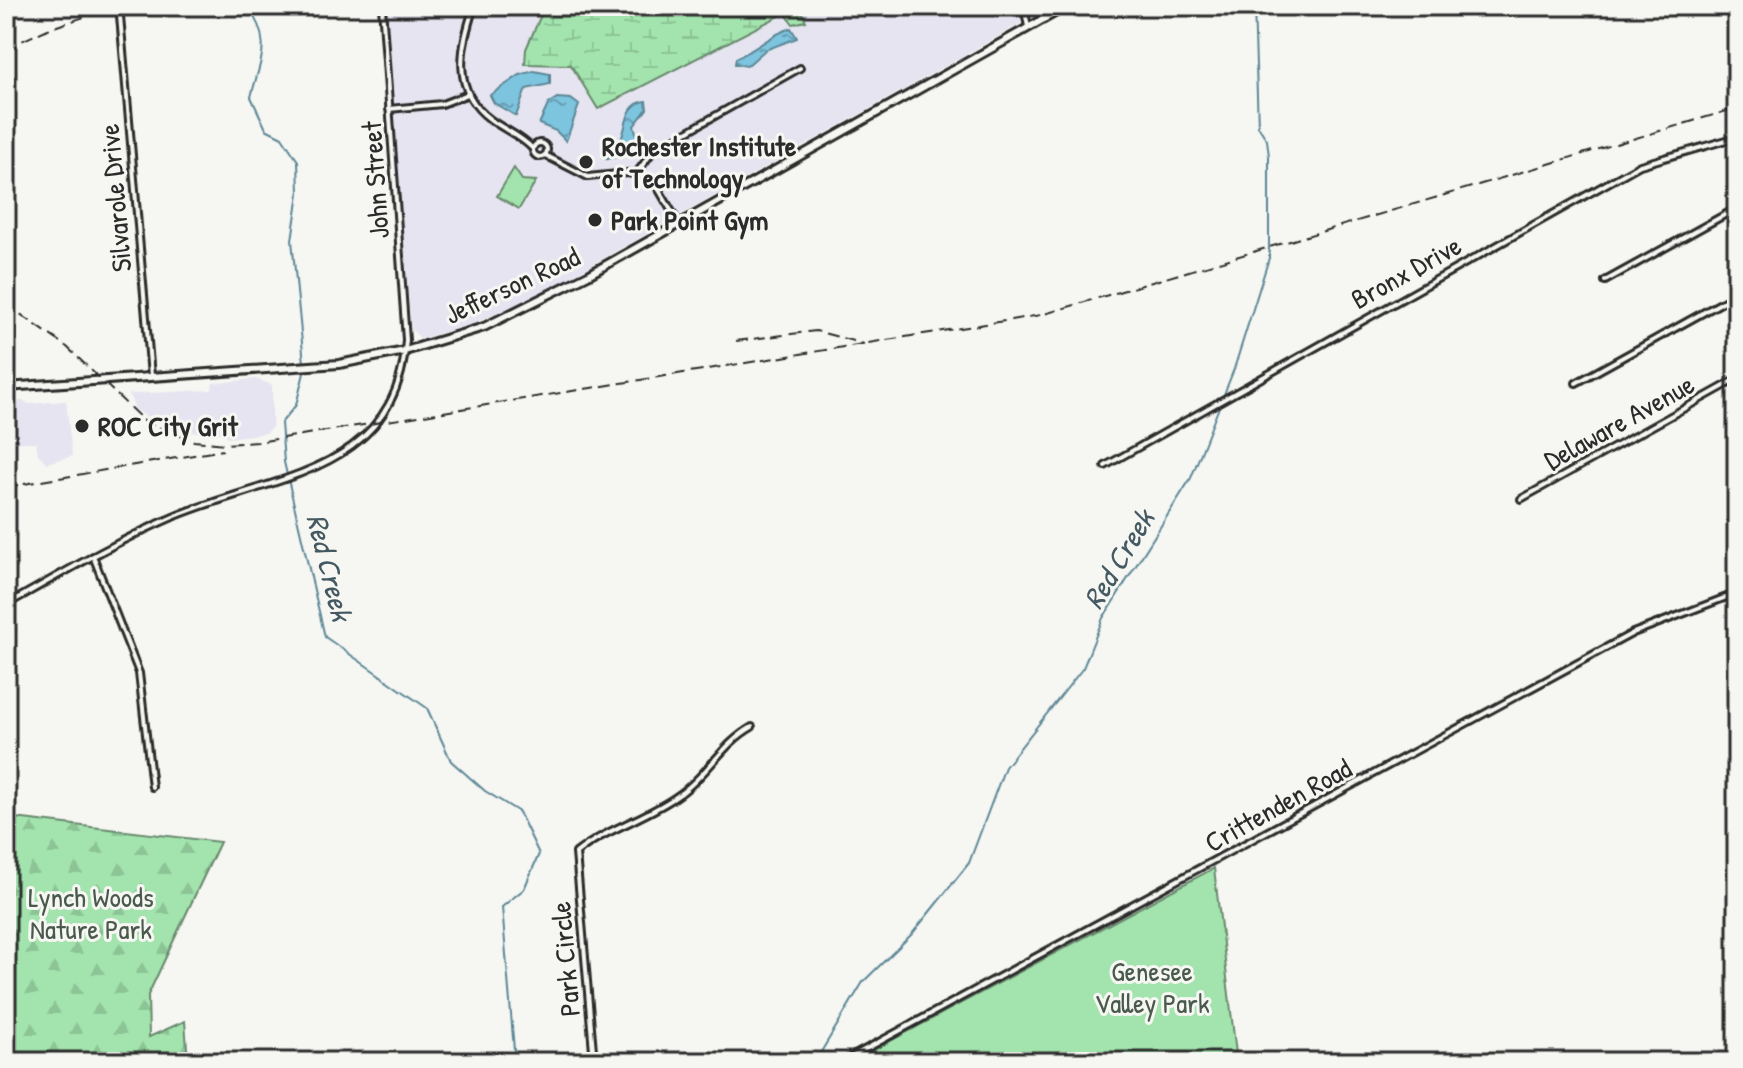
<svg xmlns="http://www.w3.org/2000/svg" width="1743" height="1068" font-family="'Patrick Hand',sans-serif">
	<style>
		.built { fill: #e5e4f0 }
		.green { fill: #a3e4ae; stroke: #67886c; stroke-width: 2 }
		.forest { fill: url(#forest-firs); stroke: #67886c; stroke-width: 2 }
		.wetland { fill: url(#wetland-marsh); stroke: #67886c; stroke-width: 2 }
		.water { fill: url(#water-ripples); stroke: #5c8796; stroke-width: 2 }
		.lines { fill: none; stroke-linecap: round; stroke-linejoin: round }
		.stream { stroke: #5c8796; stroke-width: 2 }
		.minor-casing { stroke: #2b2b2b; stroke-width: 10 }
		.tertiary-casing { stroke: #2b2b2b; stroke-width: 10 }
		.primary-casing { stroke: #2b2b2b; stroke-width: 12 }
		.minor { stroke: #f6f6f2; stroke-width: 4 }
		.tertiary { stroke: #f6f6f2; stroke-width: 4 }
		.primary { stroke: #f6f6f2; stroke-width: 6 }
		.rail { stroke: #2b2b2b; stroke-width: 2; stroke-dasharray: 12 6; stroke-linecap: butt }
		.poi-dot { fill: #2b2b2b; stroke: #f6f6f2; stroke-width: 3 }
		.labels { text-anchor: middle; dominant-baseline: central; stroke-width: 6; stroke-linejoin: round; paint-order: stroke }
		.poi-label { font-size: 28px; font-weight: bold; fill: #2b2b2b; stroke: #f6f6f2; text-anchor: start }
		.street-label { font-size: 28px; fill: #2b2b2b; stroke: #f6f6f2 }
		.park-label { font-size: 28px; fill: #49594c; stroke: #f6f6f2 }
		.water-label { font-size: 30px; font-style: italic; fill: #445961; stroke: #f6f6f2 }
	</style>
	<defs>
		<pattern id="forest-firs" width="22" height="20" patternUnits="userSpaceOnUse" patternTransform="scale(2)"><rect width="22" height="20" fill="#a3e4ae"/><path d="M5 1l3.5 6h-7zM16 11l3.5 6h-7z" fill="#8cc496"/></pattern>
		<pattern id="wetland-marsh" width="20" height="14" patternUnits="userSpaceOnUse" patternTransform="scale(2)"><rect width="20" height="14" fill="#a3e4ae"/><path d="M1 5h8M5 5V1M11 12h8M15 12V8" fill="none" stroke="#8cc496"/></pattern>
		<pattern id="water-ripples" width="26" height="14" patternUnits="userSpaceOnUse" patternTransform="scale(2)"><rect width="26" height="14" fill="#7dc4de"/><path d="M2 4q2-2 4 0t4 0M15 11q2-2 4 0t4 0" fill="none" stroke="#679fb4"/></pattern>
	</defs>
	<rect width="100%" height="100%" fill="#f6f6f2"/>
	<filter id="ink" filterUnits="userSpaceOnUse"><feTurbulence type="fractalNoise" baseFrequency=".0125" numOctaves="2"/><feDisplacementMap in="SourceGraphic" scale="16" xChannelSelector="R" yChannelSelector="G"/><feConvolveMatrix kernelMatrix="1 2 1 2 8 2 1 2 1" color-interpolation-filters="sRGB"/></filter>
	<g filter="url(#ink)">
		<g class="built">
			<path d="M386 6H1052L540 294 477 322 421 339 411 329Z"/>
			<path d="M256 379 272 385V427L266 433 228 438 224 433 188 432 148 418 135 409 129 394 212 390 213 383Z"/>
			<path d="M24 401 28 404 66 401 72 456 47 463 38 454 36 442H6V402Z"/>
		</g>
		<g class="green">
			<path d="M514 168 522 180 536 181 519 209 497 196Z"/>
			<path d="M1214 868 1237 1062H851Z"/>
		</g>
		<path class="forest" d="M6 817 220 842 148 995 149 1037 185 1021 188 1062H6Z"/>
		<path class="wetland" d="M545 6H799L806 21 793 24 785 13 598 109 571 65 525 64 526 49Z"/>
		<g class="water">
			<path d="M791 28 797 38 765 50 747 66 735 64 736 58C757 50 769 35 791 28Z"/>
			<path d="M534 71 550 74V84L526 89 516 116 494 103 490 95 520 75Z"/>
			<path d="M557 98 571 99 579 105 566 141 556 131 539 124 549 103Z"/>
			<path d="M646 101 647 109 634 126 638 139 620 156 607 159C609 153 615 151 619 144 628 129 623 104 646 101Z"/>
		</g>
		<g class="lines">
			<g class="stream">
				<path d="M247 6C273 41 261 58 251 97L266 129 282 137 298 161 299 193 292 240 304 363"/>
				<path d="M305 369 296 405 281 423 284 462 325 637 427 708 451 761 485 791 519 812 539 854 524 889 502 907 515 1062"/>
				<path d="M815 1062 863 982 912 934 969 863 1005 767 1083 668 1103 618 1191 478 1234 369 1269 258V156L1267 140 1258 126 1254 6"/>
			</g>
			<defs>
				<g id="minor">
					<path d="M474 6C461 47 450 90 491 120 505 130 521 136 533 149"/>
					<path d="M1024 6 1028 27"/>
					<path d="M120 16 151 376"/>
					<path d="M389 109 442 104 468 94"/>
					<circle cx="540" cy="150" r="7"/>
					<path d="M545 155 588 177 628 173 643 176 658 188 679 224"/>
					<path d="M636 174 653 151 800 68"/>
					<path d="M1605 281 1737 208"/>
					<path d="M1576 383 1737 294"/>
					<path d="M1105 466 1640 165 1737 137"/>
					<path d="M1521 499 1737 379"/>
					<path d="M93 556 139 673 152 787"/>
					<path d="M594 1062 576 853C607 828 648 818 680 794 708 774 722 744 752 727"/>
				</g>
				<g id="tertiary">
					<path d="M6 605C61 574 115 542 173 517 272 475 397 475 406 340L382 6"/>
					<path d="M842 1062 1633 633 1737 593"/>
				</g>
				<path id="primary" d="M6 387 339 364 405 351 484 327 588 275 1067 6"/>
			</defs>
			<use href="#minor" class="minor-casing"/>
			<use href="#tertiary" class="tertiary-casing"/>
			<use href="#primary" class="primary-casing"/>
			<use href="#minor" class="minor"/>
			<use href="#tertiary" class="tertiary"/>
			<use href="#primary" class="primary"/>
			<g class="rail">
				<path d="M6 48 48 29 118 6"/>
				<path d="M6 304 67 347 145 422 194 441 226 444 258 442 1041 315 1737 108"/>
				<path d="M736 341 816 331 864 344"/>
				<path d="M6 487 223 450"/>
			</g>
		</g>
	</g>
	<g class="poi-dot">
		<circle cx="586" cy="162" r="8"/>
		<circle cx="595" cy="220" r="8"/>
		<circle cx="82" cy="426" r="8"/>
	</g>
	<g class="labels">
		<g class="poi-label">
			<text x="602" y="146">Rochester Institute<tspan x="602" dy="32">of Technology</tspan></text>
			<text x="611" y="220">Park Point Gym</text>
			<text x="98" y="426">ROC City Grit</text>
		</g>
		<g class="street-label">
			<text transform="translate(375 180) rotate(-94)">John Street</text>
			<text transform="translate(115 198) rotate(-95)">Silvarole Drive</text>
			<text transform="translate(1406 272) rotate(-29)">Bronx Drive</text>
			<text transform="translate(512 285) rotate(-25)">Jefferson Road</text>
			<text transform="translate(1619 422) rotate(-29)">Delaware Avenue</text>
			<text transform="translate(1278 805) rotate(-29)">Crittenden Road</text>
			<text transform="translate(565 959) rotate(-95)">Park Circle</text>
		</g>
		<g class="park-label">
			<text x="91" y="897">Lynch Woods<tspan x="91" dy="32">Nature Park</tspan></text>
			<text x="1152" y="971">Genesee<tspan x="1152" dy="32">Valley Park</tspan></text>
		</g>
		<g class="water-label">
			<text transform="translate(1118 559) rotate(-59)">Red Creek</text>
			<text transform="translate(330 567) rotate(76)">Red Creek</text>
		</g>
	</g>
	<rect width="1743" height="1068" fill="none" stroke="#f6f6f2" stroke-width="32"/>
	<rect x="16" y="16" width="1711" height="1036" fill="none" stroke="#2b2b2b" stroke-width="3" filter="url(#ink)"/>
</svg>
